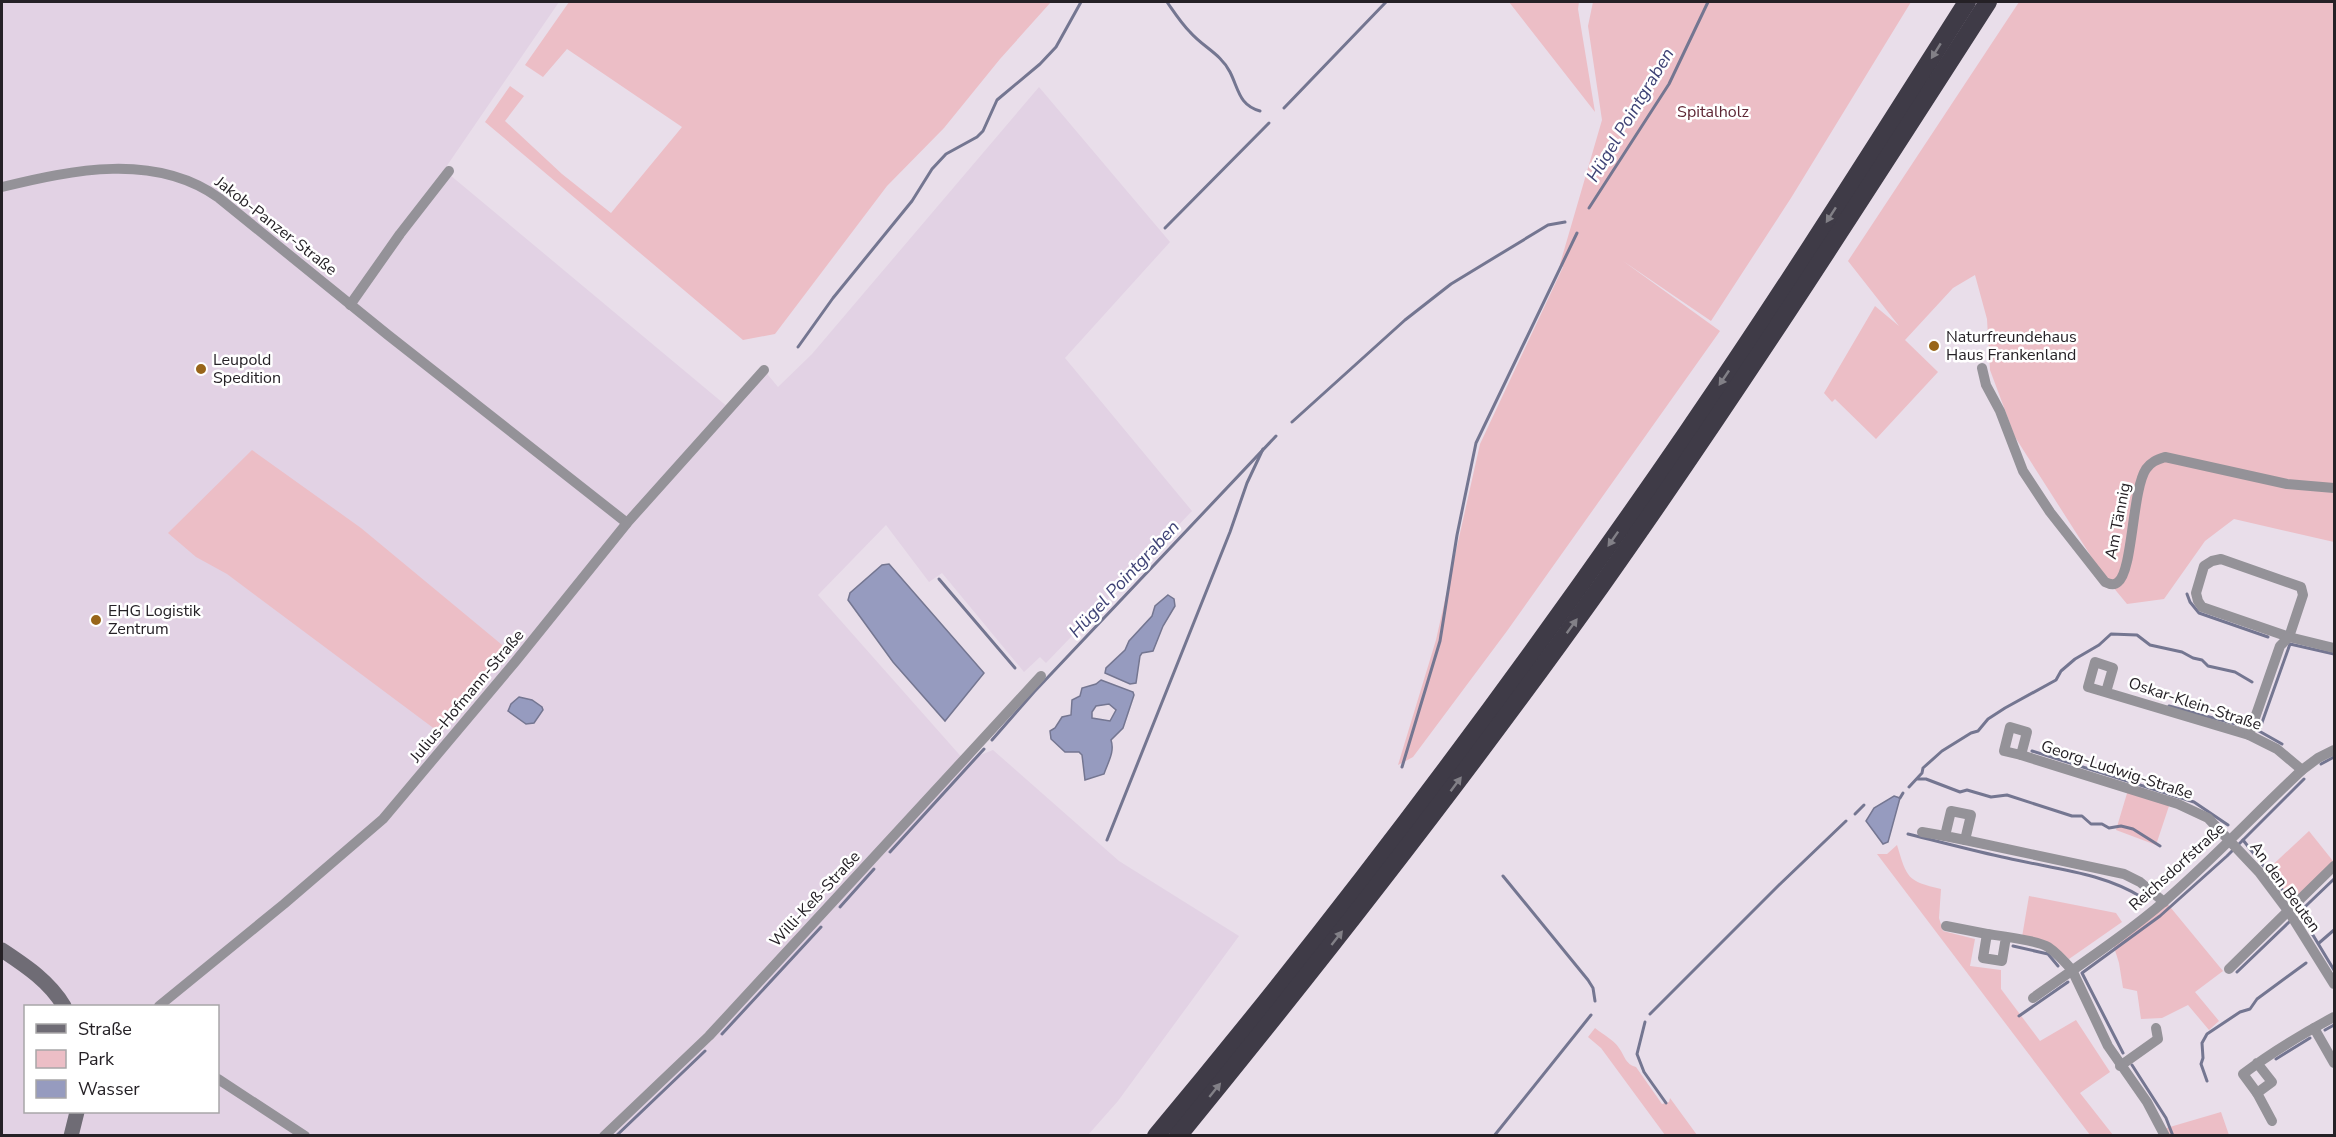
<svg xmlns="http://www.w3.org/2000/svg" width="2336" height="1137" font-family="'Nunito Sans',sans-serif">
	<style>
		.built { fill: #e2d2e4; fill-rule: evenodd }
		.green { fill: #ecbec6 }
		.water { fill: #969bbf; stroke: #747691; stroke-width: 1.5; fill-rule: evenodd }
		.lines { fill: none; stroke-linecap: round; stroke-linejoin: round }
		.stream { stroke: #747691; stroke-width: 3 }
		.street { stroke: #949298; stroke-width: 10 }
		.secondary { stroke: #6f6c75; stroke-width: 15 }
		.highway { stroke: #3f3b47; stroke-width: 18 }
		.oneway { fill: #828087 }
		.poi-dot { fill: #986519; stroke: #fff; stroke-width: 2 }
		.labels { text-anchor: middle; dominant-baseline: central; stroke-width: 5; stroke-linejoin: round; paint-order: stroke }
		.park-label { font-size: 16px; fill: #5d2533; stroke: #fff }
		.street-label { font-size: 16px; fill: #252126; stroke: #fff }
		.poi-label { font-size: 16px; fill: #252126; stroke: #fff; text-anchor: start }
		.water-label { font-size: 18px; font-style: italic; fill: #3f4376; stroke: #fff }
	</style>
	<rect width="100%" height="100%" fill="#e9deea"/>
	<path class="built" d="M2 2H559L444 170 729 408 764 370 778 387 812 354 1039 87 1170 242 1065 358 1192 511 1046 663 1040 657 1024 672 942 573 929 582 886 525 818 595 965 761 993 750 1119 861 1239 936 1118 1101 1088 1135 2 1136ZM26 1006H218V1112H26Z"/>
	<g class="green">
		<path d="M569 2H1051L1000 59 944 128 887 186 775 334 743 340 485 122 510 86 524 96 505 121 562 174 611 213 682 127 567 49 543 77 525 65Z"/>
		<path d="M1509 2H1579L1578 9 1595 112Z"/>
		<path d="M1593 2H1911L1791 198 1711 321 1623 261 1720 331 1507 631 1413 757 1398 765 1436 640 1480 444 1563 267 1560 264 1602 120 1588 26Z"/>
		<path d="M2019 2H2334V542L2234 519 2205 541 2164 599 2127 604 2103 575 2015 437 1990 370 1987 319 1975 275 1953 288 1905 340 1938 372 1876 439 1835 399 1832 402 1824 393 1875 306 1899 326 1848 261Z"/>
		<path d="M252 450 361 528 507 649 436 730 227 574 196 557 168 533Z"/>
		<path d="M2128 790 2170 803 2156 845 2116 830Z"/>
		<path d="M2309 831 2333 861 2298 895 2286 896 2265 872Z"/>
		<path d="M1897 845C1907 878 1907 881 1941 889L1939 918 1943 931 1975 939 1970 966 2001 970V989L2040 1041 2076 1020 2110 1072 2080 1093 2113 1135H2090L1877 854H1887Z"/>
		<path d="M2029 896 2116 913 2122 922 2069 959 2059 950 2022 937Z"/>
		<path d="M2166 902 2223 971 2195 992 2219 1021 2209 1030 2188 1005 2162 1018 2141 1019 2137 991 2123 988 2119 963 2113 944Z"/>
		<path d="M1595 1028C1602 1034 1614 1040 1619 1048 1625 1056 1625 1064 1636 1067L1662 1104 1669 1102 1670 1098 1697 1135H1665L1601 1048 1588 1037Z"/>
		<path d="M2221 1112 2229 1135H2166L2163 1129Z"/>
	</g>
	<g class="water">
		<path d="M889 564 984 673 945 721 893 662 848 600 850 593 882 565Z"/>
		<path d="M1168 595 1174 599 1175 606 1163 626 1153 651 1142 653 1140 656 1136 683 1130 684 1105 673 1106 668 1125 650 1129 641 1152 616 1155 606Z"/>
		<path d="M1101 680 1133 692 1134 695 1123 728 1111 740C1115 752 1108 762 1104 774L1085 780 1082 755 1079 752H1065L1051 739 1050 731 1055 728 1062 717 1071 715 1072 700 1080 696 1082 688 1096 684ZM1109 704 1116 710 1110 721 1092 718V712L1096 706Z"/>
		<path d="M519 697 532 700 542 707 543 710 534 723 526 724 508 711 511 704Z"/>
		<path d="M1894 796 1900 798 1888 842 1883 844 1866 821 1874 808Z"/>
	</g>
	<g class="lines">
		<g class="stream">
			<path d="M1167 2C1174 12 1181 23 1190 32 1203 47 1221 54 1230 72 1239 90 1239 105 1260 111"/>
			<path d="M1284 108 1386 2"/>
			<path d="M1589 208 1669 84 1708 2"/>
			<path d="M1165 228 1269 123"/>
			<path d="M798 347 833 298 912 201 932 169 946 154 977 137 983 131 997 100 1040 64 1056 47 1081 2"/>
			<path d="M1292 422 1405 320 1451 284 1548 225 1565 222"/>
			<path d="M939 579 1015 668"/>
			<path d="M2187 594 2190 602 2199 613 2268 637"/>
			<path d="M2169 706 2239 725"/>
			<path d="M992 740 1034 692 1276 436"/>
			<path d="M2282 744 2259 731 2290 644 2334 654"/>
			<path d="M2032 751 2194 802 2228 825"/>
			<path d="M2321 764 2334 757"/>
			<path d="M1402 767 1440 641 1457 535 1476 443 1577 233"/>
			<path d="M1918 779H1926L1960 792 1967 790 1991 797 2007 795 2072 816H2082L2091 824H2102L2109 828 2121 826 2133 829 2160 846"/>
			<path d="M1909 787 1922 773 1923 768 1942 751 1971 733 1978 731 1988 719 2005 708 2056 680 2061 671 2075 659 2099 645 2111 634 2137 635 2150 645 2182 652 2193 658 2202 660 2208 666 2235 672 2252 682"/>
			<path d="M1900 798 1903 793"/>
			<path d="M1855 814 1864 805"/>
			<path d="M1908 834C1941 842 1974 851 2007 858 2053 869 2102 872 2143 898"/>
			<path d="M1107 840 1230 532 1247 483 1263 449"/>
			<path d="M2243 840 2292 902"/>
			<path d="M890 852 984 749"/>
			<path d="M1503 876 1588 980 1593 988 1595 1001"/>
			<path d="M840 907 874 869"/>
			<path d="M2296 907 2334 970"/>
			<path d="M2319 943 2334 930"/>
			<path d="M2013 946 2048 954 2058 966"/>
			<path d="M2237 972 2334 879"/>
			<path d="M1650 1014 1778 886 1846 821"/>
			<path d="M2019 1016 2068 982"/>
			<path d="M1645 1022 1637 1054 1644 1072 1666 1103"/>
			<path d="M2325 1030 2334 1025"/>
			<path d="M722 1034 821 927"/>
			<path d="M2123 1053 2082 973 2160 916 2227 856 2304 779"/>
			<path d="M2276 1059 2310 1038"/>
			<path d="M2132 1065 2166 1118 2173 1136"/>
			<path d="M2207 1081 2201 1064 2203 1058 2202 1043 2207 1034 2240 1012 2250 1009 2257 999 2306 963"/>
			<path d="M616 1136 705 1051"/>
			<path d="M1494 1136 1591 1015"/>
		</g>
		<g class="street">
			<path d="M2 187C72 170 155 152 219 198L388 335 627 523"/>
			<path d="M350 305 400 234 449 171"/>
			<path d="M1982 368 1986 385 2000 411 2023 471 2050 512 2105 582C2109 584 2114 586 2118 582 2133 571 2132 490 2146 469 2151 462 2156 460 2165 457L2287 484 2334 488"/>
			<path d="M2221 559 2301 587 2303 595 2289 637 2202 607 2198 601 2196 593 2204 566 2212 561Z"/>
			<path d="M2106 692 2113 668 2095 662 2088 687 2249 735 2277 749 2302 770"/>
			<path d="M2010 727 2027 732 2021 755 2004 751Z"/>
			<path d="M2249 735 2280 646 2289 637 2334 648"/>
			<path d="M2021 755 2178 804 2208 818 2259 872 2289 912 2334 984"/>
			<path d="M1951 811 1971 815 1965 840 1945 836Z"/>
			<path d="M1922 832 1945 836"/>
			<path d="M1965 840 2124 874 2140 882 2164 902"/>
			<path d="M1946 926 1987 934"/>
			<path d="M2006 937 2002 961 1983 958 1987 934C2001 936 2037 940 2048 947 2057 953 2065 962 2072 970L2108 1046 2147 1102 2165 1136"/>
			<path d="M2229 969 2334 866"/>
			<path d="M2033 998C2078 966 2124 936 2166 900 2213 859 2256 813 2302 770L2318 758 2334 750"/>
			<path d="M159 1006 284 904 383 819 515 662 627 523 764 370"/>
			<path d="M2314 1028 2334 1063"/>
			<path d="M2257 1063 2272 1082 2257 1093 2243 1074C2272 1052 2302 1034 2334 1017"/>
			<path d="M2120 1066 2158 1039 2156 1028"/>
			<path d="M218 1079 305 1136"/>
			<path d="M2257 1093 2272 1121"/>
			<path d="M604 1136 709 1036 1041 676"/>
		</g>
		<g class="secondary">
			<path d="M2 950C26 966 49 981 64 1006"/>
			<path d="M71 1136 77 1112"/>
		</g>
		<g class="highway">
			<path d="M1156 1136C1345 910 1522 673 1688 431 1785 290 1876 145 1967 2"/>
			<path d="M1178 1136C1325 956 1467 774 1601 586 1736 395 1862 198 1988 2"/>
		</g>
	</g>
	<defs><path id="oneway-solid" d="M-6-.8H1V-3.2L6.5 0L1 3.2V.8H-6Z" transform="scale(1.5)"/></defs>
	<g class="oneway">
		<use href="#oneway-solid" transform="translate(1936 51) rotate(122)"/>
		<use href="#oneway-solid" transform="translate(1831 215) rotate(123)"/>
		<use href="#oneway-solid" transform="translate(1724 378) rotate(124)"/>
		<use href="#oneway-solid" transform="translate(1613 539) rotate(125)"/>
		<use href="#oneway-solid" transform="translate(1572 626) rotate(-54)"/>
		<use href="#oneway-solid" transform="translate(1456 784) rotate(-53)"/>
		<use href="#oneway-solid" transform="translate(1337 938) rotate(-52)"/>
		<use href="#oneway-solid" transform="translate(1215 1090) rotate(-51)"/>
	</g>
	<g class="poi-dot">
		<circle cx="1934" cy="346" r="6"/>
		<circle cx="201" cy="369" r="6"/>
		<circle cx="96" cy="620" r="6"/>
	</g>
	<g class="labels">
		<g class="park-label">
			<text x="1713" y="112">Spitalholz</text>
		</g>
		<g class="street-label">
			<text transform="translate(276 226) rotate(38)">Jakob-Panzer-Straße</text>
			<text transform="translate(2118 521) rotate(-79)">Am Tännig</text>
			<text transform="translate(467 696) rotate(-50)">Julius-Hofmann-Straße</text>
			<text transform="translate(2195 704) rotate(18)">Oskar-Klein-Straße</text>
			<text transform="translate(2117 770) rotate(18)">Georg-Ludwig-Straße</text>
			<text transform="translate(2177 867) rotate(-42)">Reichsdorfstraße</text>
			<text transform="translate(2285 887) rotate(54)">An den Beuten</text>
			<text transform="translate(815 899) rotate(-47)">Willi-Keß-Straße</text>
		</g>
		<g class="poi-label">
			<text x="1946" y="337">Naturfreundehaus<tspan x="1946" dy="18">Haus Frankenland</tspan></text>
			<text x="213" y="360">Leupold<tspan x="213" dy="18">Spedition</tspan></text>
			<text x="108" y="611">EHG Logistik<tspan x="108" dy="18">Zentrum</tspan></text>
		</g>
		<g class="water-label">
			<text transform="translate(1630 115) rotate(-59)">Hügel Pointgraben</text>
			<text transform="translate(1124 579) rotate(-47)">Hügel Pointgraben</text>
		</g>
	</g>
	<rect width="2336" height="1137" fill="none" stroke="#252126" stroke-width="6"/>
	<rect x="24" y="1005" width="195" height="108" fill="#ffffff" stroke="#a8a6a8" stroke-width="1.5"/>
	<rect x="36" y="1024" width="30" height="9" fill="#6f6c75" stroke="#a8a6a8" stroke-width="1.5"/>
	<text x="78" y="1035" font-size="18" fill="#252126">Straße</text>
	<rect x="36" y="1050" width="30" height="18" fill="#ecbec6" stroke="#a8a6a8" stroke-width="1.5"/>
	<text x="78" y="1065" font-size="18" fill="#252126">Park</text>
	<rect x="36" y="1080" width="30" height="18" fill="#969bbf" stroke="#a8a6a8" stroke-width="1.5"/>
	<text x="78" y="1095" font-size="18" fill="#252126">Wasser</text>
</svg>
